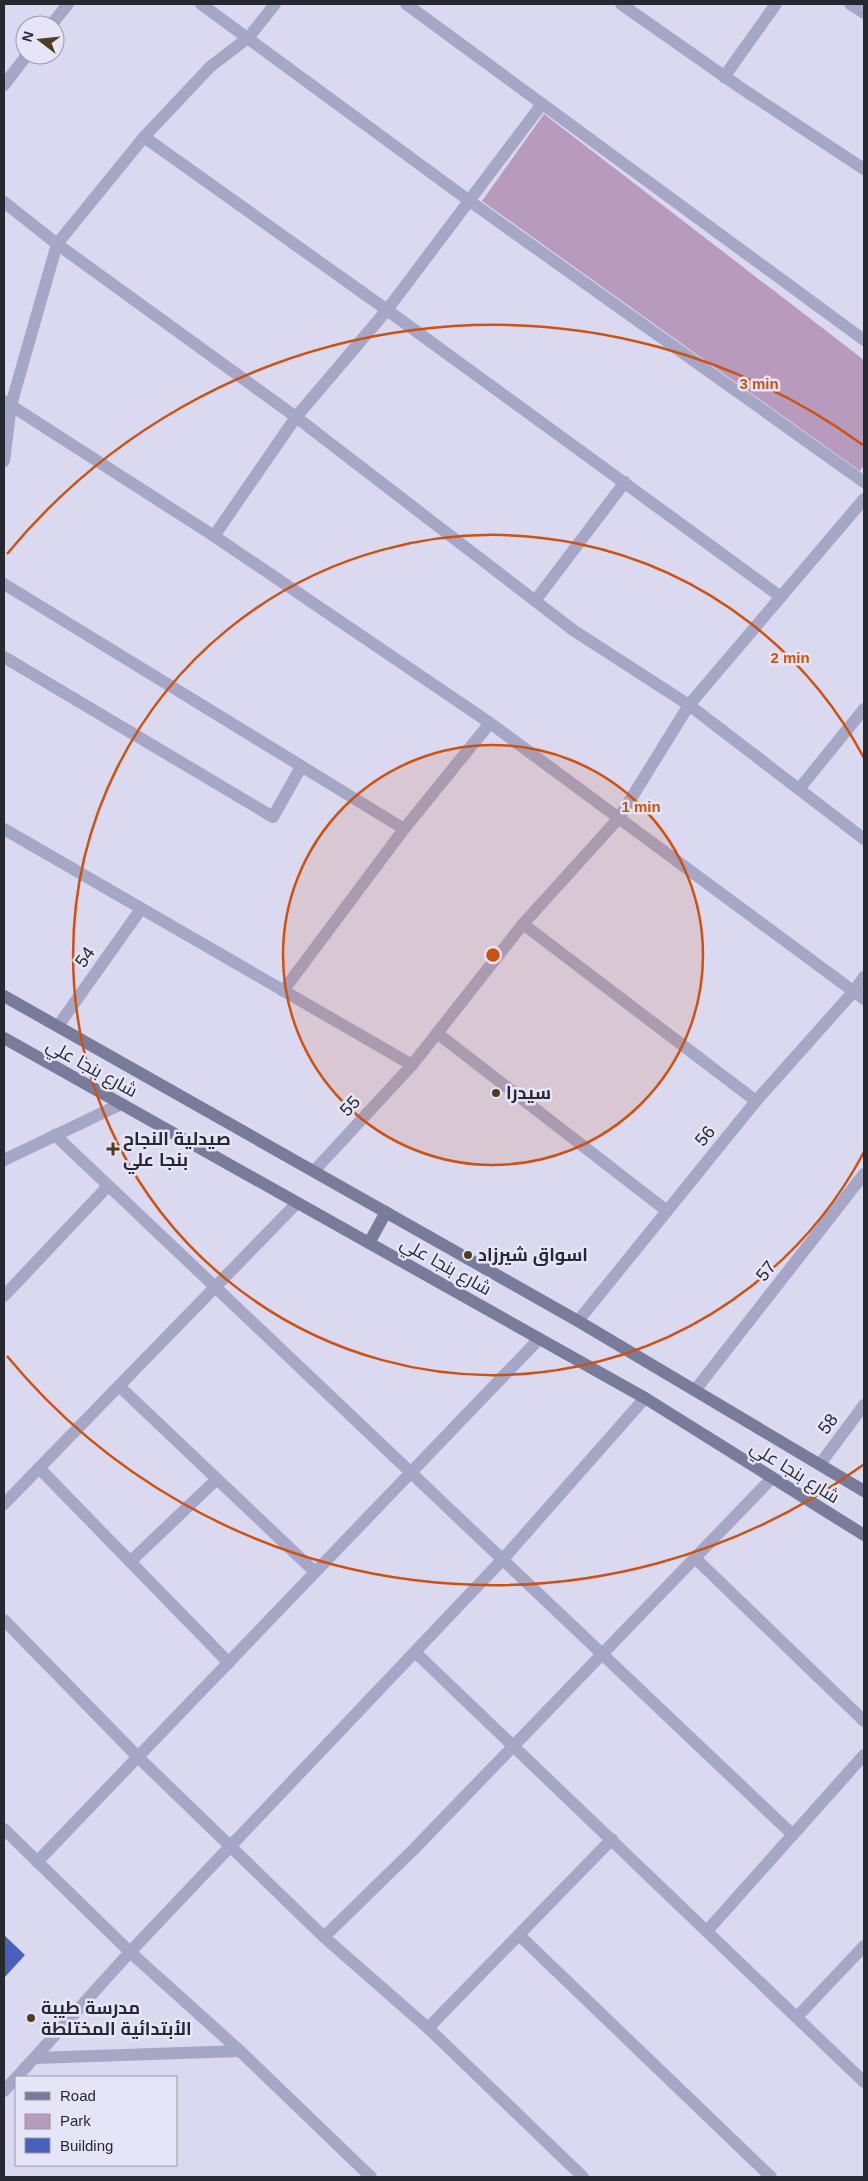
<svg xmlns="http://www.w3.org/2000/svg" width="868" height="2181" font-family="Arial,Cairo,sans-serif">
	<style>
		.green { fill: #b89abc }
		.building { fill: #4961bc }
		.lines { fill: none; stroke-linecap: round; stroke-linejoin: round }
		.minor { stroke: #a6a6c6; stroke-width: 12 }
		.secondary { stroke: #787b99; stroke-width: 12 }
		.ring { fill: none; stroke: #cb5212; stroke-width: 2.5 }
		.poi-dot { fill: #503d1f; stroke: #e6e5f7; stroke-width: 2 }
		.labels { text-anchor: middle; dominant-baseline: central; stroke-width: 5; stroke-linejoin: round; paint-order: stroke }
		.street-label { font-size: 18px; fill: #262832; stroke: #e6e5f7 }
		.poi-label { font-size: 18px; font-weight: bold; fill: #262832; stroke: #e6e5f7; text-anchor: start }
		.centre { fill: #cb5212; stroke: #e6e5f7; stroke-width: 2.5 }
		.ring-label { font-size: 15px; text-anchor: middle; font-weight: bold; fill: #cb5212; stroke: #e6e5f7; stroke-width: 5; stroke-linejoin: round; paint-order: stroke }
	</style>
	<rect width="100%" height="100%" fill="#dbd9ef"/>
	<path class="green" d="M544 114 864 360V465L860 471 482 201Z"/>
	<path class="building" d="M4 1935 25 1955 4 1978Z"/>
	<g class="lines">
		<g class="minor">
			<path d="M201 4 471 202 864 482"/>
			<path d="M406 4 864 340"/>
			<path d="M621 4 741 88 864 169"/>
			<path d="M850 4 864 13"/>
			<path d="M51 25 68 4"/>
			<path d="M724 77 776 4"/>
			<path d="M4 85 27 55"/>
			<path d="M144 137 387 310 781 597"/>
			<path d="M4 202 57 244 296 417 573 630 689 705 864 839"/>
			<path d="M4 401 214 536 490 723 864 999"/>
			<path d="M4 461 11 405 57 244 144 137 210 67 249 37 275 4"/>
			<path d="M214 536 296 417 387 310 542 104"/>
			<path d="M4 584 404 829"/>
			<path d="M535 601 625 482"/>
			<path d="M4 657 273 817 301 767"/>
			<path d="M799 789 864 709"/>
			<path d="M4 829 412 1065"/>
			<path d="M523 924 756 1101"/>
			<path d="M283 991 404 829 490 723"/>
			<path d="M58 1026 141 909"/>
			<path d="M437 1033 667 1211"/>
			<path d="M55 1135 793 1835"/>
			<path d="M4 1160 121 1104"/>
			<path d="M314 1171 412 1065 523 924 619 818 689 705 864 499"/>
			<path d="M4 1296 108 1186"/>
			<path d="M578 1321 756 1101 854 991 864 977"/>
			<path d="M119 1386 315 1572"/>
			<path d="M696 1389 864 1174"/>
			<path d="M820 1464 864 1405"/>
			<path d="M39 1468 229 1663"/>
			<path d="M4 1504 297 1203"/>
			<path d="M695 1558 864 1721"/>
			<path d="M131 1561 217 1479"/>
			<path d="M4 1620 138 1757 324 1937 428 2028 583 2177"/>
			<path d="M416 1653 864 2082"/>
			<path d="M4 1829 130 1952 240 2051 371 2177"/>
			<path d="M37 1862 539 1339"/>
			<path d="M707 1931 864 1755"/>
			<path d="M519 1935 771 2177"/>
			<path d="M324 1937 415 1848 772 1478"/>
			<path d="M797 2017 864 1946"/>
			<path d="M428 2028 612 1839"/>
			<path d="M35 2058 240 2051"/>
			<path d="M17 2077 130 1952 503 1559 645 1398"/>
			<path d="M4 2091 16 2078"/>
		</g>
		<g class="secondary">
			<path d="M4 996 578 1321 864 1491"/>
			<path d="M4 1038 645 1398 864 1535"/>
			<path d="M369 1243 386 1212"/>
		</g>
	</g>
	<circle cx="493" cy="955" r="210" fill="#cb5212" fill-opacity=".12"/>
	<g class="ring">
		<circle cx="493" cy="955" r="210"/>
		<path d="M864 1152A420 420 0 1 1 864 758"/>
		<path d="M863 1465A630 630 0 0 1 7 1356M7 554A630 630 0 0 1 863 445"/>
	</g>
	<g class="poi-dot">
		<circle cx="496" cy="1093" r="5"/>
		<path d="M110.5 1141.5h5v5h5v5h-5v5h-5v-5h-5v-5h5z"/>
		<circle cx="468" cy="1255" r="5"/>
		<circle cx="31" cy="2018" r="5"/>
	</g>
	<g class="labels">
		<g class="street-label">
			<text transform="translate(85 957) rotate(-54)">54</text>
			<text transform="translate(92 1068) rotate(29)">شارع بنجا علي</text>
			<text transform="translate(350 1106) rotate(-47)">55</text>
			<text transform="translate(705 1136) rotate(-51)">56</text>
			<text transform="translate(446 1266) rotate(29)">شارع بنجا علي</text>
			<text transform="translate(766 1271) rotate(-52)">57</text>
			<text transform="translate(828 1424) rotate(-53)">58</text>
			<text transform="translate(795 1472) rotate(32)">شارع بنجا علي</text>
		</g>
		<g class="poi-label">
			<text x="506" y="1093">سيدرا</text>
			<text x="123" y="1139">صيدلية النجاح<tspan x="123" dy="21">بنجا علي</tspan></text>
			<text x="478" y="1255">اسواق شيرزاد</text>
			<text x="41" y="2008">مدرسة طيبة<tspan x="41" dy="21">الأبتدائية المختلطة</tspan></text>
		</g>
	</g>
	<circle cx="493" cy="955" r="8" class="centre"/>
	<g class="ring-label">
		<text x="759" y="389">3 min</text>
		<text x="790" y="663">2 min</text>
		<text x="641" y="812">1 min</text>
	</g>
	<rect width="868" height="2181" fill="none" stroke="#262832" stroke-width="10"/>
	<rect x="15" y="2076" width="162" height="90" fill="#e6e5f7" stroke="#9999a8"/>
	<rect x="25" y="2092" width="25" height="8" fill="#787b99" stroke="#9999a8"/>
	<text x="60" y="2101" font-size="15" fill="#262832">Road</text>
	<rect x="25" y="2114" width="25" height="15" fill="#b89abc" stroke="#9999a8"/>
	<text x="60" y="2126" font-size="15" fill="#262832">Park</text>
	<rect x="25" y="2138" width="25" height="15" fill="#4961bc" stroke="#9999a8"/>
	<text x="60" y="2151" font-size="15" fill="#262832">Building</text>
	<g transform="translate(40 40) rotate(286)"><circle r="24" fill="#e6e5f7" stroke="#9999a8"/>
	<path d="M0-4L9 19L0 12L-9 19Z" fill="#503d1f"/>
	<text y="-8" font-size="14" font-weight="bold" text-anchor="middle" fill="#262832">N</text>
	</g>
</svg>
